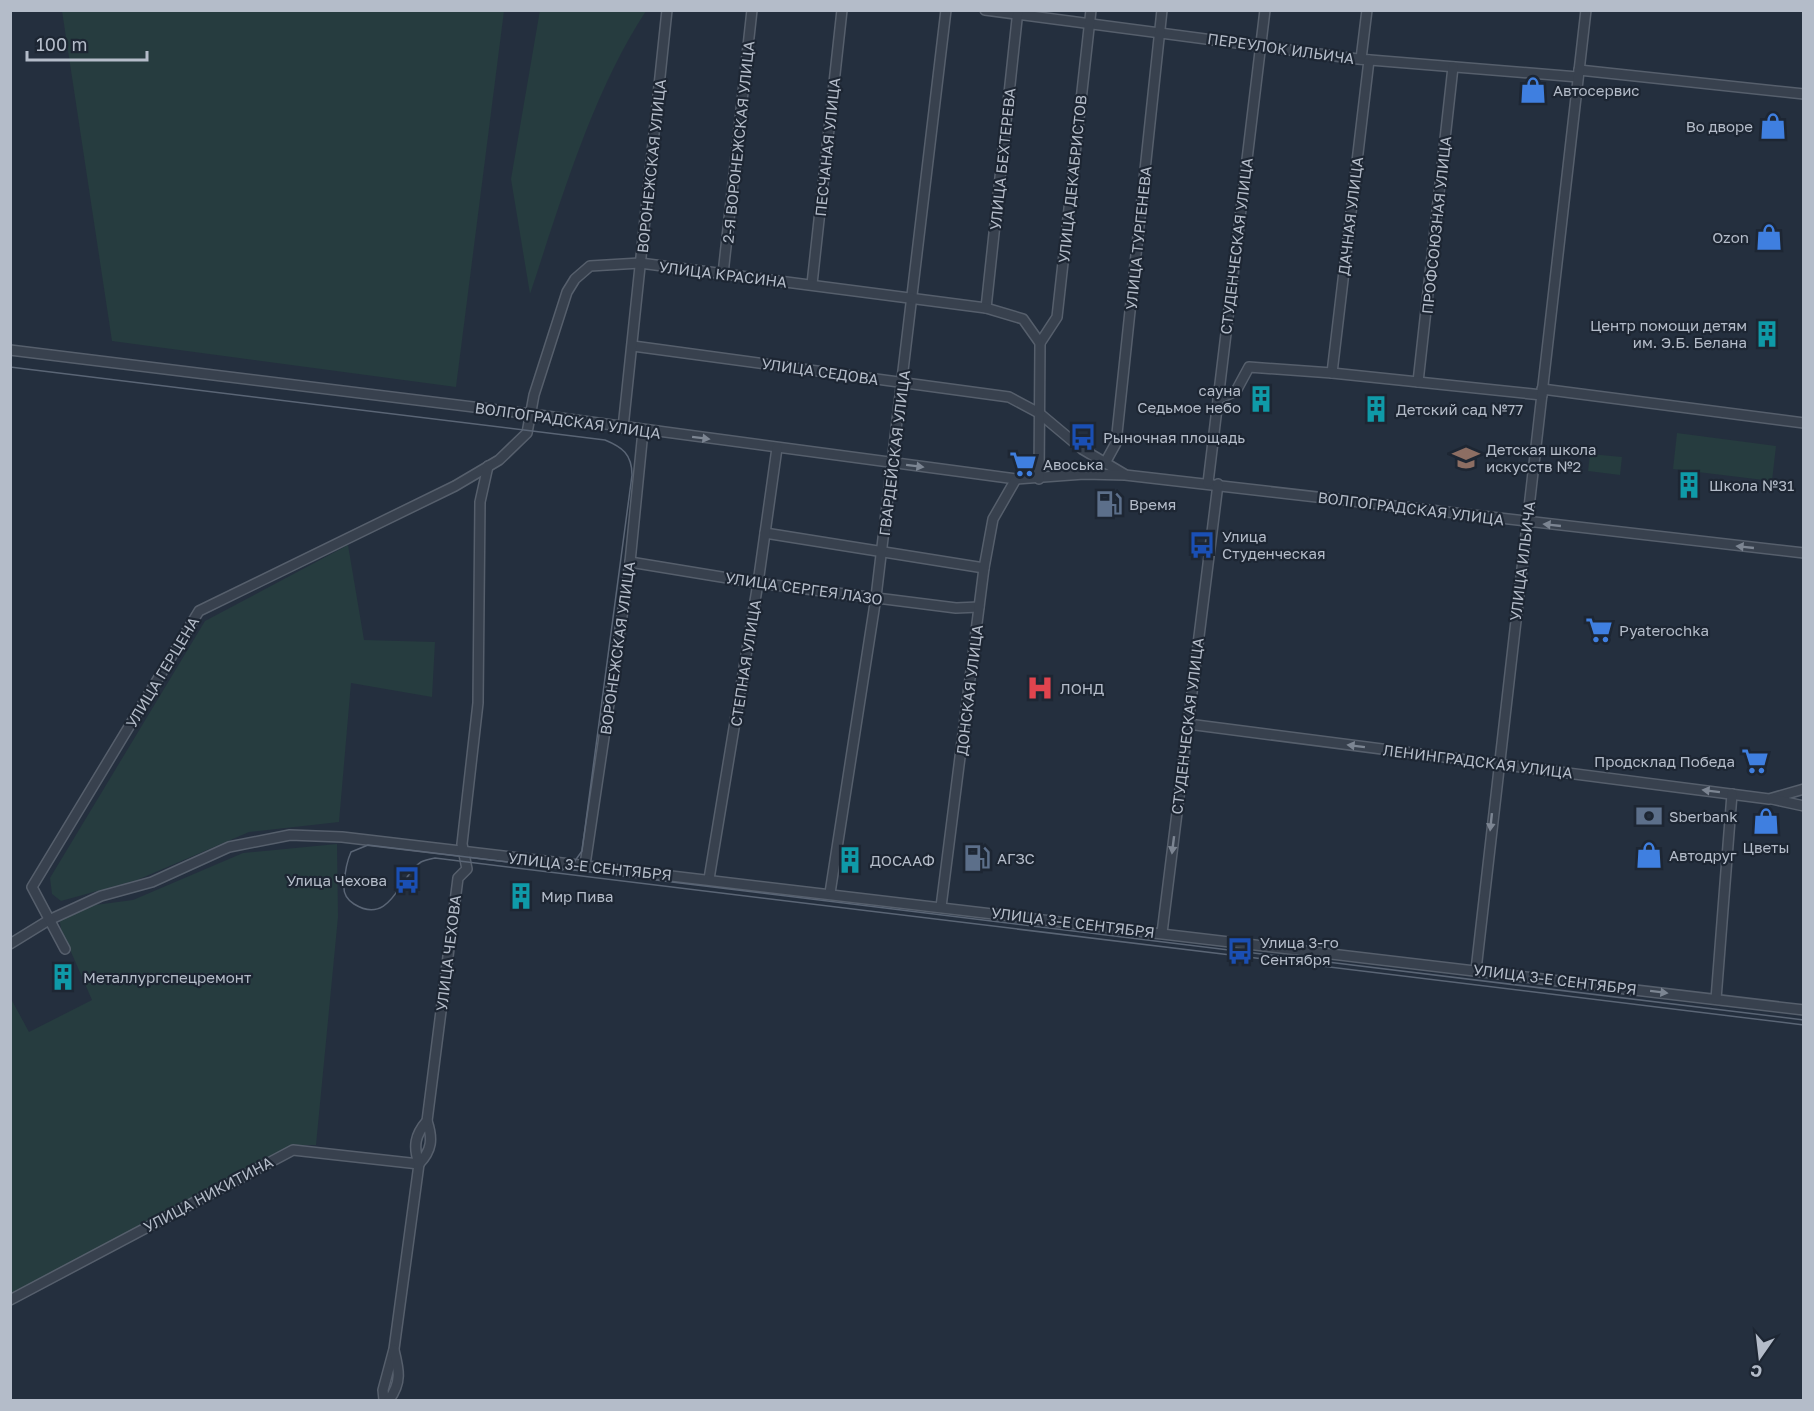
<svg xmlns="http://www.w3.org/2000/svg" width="1814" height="1411" font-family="'Golos Text',sans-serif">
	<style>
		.green { fill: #263c3f }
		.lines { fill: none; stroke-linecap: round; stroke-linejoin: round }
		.minor-casing { stroke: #565f6c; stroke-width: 12 }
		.minor { stroke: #38414e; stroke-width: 9 }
		.tram { stroke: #5a6575; stroke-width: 1.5 }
		.oneway { fill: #7c8592 }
		.labels { text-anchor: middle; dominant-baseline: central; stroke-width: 4.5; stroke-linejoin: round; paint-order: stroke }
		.street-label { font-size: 15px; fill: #b4bcc9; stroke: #1d2633 }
		.poi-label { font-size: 15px; fill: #b4bcc9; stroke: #1d2633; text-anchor: start }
	</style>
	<rect width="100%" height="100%" fill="#242f3e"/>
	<g class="green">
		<path d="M540 10 646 11C592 93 561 201 530 294L511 179Z"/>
		<path d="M62 11H504L456 387 112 341Z"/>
		<path d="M1677 433 1776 446 1772 481 1673 469Z"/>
		<path d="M1590 454 1622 457 1620 475 1588 471Z"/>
		<path d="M348 545 364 640 435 642 432 697 351 683 339 822 249 832 137 880 61 901 52 894 50 878 205 621Z"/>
		<path d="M337 844 338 917 316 1145H291L11 1295 10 997 29 1032 92 1000 61 929 58 910 133 900 243 853Z"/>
	</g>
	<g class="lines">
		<defs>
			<g id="minor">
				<path d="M985 10 1358 59 1578 77"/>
				<path d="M1361 59 1367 10"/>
				<path d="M1579 70 1804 94"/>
				<path d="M723 274 752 10"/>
				<path d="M812 284 842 10"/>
				<path d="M986 308 1018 10"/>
				<path d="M1040 343 1057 317 1091 10"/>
				<path d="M633 346 1009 397 1039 413 1082 449 1124 474"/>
				<path d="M10 350 531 414 1016 479 1084 474 1125 475 1804 553"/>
				<path d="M1332 373 1369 60"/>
				<path d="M1418 382 1453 67"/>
				<path d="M1542 389 1804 423"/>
				<path d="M1218 399 1236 391 1249 367 1332 373 1542 395"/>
				<path d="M623 428 667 10"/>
				<path d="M1105 463 1116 443 1162 10"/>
				<path d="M1208 483 1265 10"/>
				<path d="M765 533 984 568"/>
				<path d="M630 562 758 583 956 608 979 607"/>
				<path d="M1188 724 1769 799 1804 789"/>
				<path d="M1772 799 1804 806"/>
				<path d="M585 865 630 562 643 431"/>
				<path d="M709 879 758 583 777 448"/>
				<path d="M830 893 876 597 946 10"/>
				<path d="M941 907 984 568 993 519 1016 479"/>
				<path d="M1162 933 1218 484"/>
				<path d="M10 944 49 920 101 896 152 882 229 847 290 835 342 837 1804 1010"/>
				<path d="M65 949 32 887 199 611 455 486 499 460 527 433 534 395 567 292 575 279 590 266 640 263 986 308 1023 319 1040 343 1039 479"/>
				<path d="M1476 970 1586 10"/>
				<path d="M1716 999 1732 794"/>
				<path d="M10 1300 293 1150 419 1164C432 1150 433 1139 427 1121"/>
				<path d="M384 1400 383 1390 394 1349 419 1164C413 1146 415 1135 427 1121L458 878 467 869 462 844 478 703 480 502 488 466"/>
				<path d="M389 1400C402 1382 399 1370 394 1350"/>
			</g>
		</defs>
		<use href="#minor" class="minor-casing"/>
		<use href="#minor" class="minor"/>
		<g class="tram">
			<path d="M10 367 605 440C622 447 632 454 632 475L582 851 572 865 562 870"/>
			<path d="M1804 1020 368 845 351 852C346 863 345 872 344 884 343 892 346 899 354 904 391 927 400 875 421 862 425 860 430 859 435 858L1804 1025"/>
		</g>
	</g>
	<defs><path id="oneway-solid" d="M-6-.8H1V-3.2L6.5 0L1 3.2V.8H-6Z" transform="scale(1.5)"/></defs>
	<g class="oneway">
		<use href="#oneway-solid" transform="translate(701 438) rotate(7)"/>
		<use href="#oneway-solid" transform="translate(915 466) rotate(7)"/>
		<use href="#oneway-solid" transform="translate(1552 525) rotate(-174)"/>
		<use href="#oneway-solid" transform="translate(1745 547) rotate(-174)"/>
		<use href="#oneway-solid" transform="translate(1356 746) rotate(-173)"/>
		<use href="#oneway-solid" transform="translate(1711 791) rotate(-173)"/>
		<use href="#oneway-solid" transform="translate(1491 822) rotate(96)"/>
		<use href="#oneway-solid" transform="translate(1173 845) rotate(97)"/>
		<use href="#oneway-solid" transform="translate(1659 992) rotate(7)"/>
	</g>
	<defs>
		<symbol id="shop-bare" viewBox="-9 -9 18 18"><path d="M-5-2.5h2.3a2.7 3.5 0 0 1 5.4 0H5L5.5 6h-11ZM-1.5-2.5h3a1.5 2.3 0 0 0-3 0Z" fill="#3f7fe0" stroke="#1d2633" stroke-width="2.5" paint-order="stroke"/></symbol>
		<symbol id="building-bare" viewBox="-9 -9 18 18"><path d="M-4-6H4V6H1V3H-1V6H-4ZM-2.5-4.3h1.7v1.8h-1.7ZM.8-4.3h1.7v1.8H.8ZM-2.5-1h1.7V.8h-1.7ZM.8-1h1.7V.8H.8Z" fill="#0f9aa8" stroke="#1d2633" stroke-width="2.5" paint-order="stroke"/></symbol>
		<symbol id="bus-bare" viewBox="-9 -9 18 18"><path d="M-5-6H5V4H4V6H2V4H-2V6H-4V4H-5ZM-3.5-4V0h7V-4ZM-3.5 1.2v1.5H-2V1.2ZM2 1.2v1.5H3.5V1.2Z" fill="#1a4fb4" stroke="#1d2633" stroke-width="2.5" paint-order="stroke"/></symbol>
		<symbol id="school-bare" viewBox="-9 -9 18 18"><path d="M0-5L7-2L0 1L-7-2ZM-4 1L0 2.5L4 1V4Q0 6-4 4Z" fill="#8d6e63" stroke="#1d2633" stroke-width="2.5" paint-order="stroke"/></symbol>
		<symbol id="supermarket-bare" viewBox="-9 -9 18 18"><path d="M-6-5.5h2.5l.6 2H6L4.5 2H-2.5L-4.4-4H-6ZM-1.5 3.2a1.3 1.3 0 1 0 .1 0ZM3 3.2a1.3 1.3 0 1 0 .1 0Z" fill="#3f7fe0" stroke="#1d2633" stroke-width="2.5" paint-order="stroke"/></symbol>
		<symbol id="fuel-bare" viewBox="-9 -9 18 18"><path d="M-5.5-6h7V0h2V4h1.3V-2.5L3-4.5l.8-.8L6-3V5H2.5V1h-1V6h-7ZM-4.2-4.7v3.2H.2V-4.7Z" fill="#5c6f8a" stroke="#1d2633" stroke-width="2.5" paint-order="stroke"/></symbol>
		<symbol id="hospital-bare" viewBox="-9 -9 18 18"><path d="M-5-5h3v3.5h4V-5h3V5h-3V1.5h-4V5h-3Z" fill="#e0444e" stroke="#1d2633" stroke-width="2.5" paint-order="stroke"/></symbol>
		<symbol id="bank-bare" viewBox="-9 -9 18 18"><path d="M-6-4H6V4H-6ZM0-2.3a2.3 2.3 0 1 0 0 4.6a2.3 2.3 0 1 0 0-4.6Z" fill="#5c6f8a" stroke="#1d2633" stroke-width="2.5" paint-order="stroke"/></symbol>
	</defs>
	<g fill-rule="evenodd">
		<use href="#shop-bare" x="1514" y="71" width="38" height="38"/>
		<use href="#shop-bare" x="1754" y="107" width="38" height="38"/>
		<use href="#shop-bare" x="1750" y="218" width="38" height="38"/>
		<use href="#building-bare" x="1748" y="315" width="38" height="38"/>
		<use href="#building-bare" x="1242" y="380" width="38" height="38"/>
		<use href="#building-bare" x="1357" y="390" width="38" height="38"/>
		<use href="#bus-bare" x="1064" y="418" width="38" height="38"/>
		<use href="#school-bare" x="1447" y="439" width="38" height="38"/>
		<use href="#supermarket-bare" x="1004" y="445" width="38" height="38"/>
		<use href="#building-bare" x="1670" y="466" width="38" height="38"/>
		<use href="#fuel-bare" x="1090" y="485" width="38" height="38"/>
		<use href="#bus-bare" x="1183" y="526" width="38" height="38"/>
		<use href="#supermarket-bare" x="1580" y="611" width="38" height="38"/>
		<use href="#hospital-bare" x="1021" y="669" width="38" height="38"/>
		<use href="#supermarket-bare" x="1736" y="742" width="38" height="38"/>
		<use href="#bank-bare" x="1630" y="797" width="38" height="38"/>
		<use href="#shop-bare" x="1747" y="802" width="38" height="38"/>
		<use href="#shop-bare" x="1630" y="836" width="38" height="38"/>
		<use href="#fuel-bare" x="958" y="839" width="38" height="38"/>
		<use href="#building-bare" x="831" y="841" width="38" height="38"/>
		<use href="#bus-bare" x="388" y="861" width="38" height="38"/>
		<use href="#building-bare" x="502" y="877" width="38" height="38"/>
		<use href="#bus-bare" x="1221" y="932" width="38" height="38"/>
		<use href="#building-bare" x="44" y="958" width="38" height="38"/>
	</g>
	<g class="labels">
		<g class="street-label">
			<text transform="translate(1281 48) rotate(8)">ПЕРЕУЛОК ИЛЬИЧА</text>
			<text transform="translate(738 142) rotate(-84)">2-Я ВОРОНЕЖСКАЯ УЛИЦА</text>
			<text transform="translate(827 147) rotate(-84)">ПЕСЧАНАЯ УЛИЦА</text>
			<text transform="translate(1002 159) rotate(-84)">УЛИЦА БЕХТЕРЕВА</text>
			<text transform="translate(651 166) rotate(-84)">ВОРОНЕЖСКАЯ УЛИЦА</text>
			<text transform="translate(1072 179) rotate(-84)">УЛИЦА ДЕКАБРИСТОВ</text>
			<text transform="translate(1350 216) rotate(-83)">ДАЧНАЯ УЛИЦА</text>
			<text transform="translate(1436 225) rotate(-84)">ПРОФСОЮЗНАЯ УЛИЦА</text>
			<text transform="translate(1138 238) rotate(-84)">УЛИЦА ТУРГЕНЕВА</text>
			<text transform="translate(1236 246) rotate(-83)">СТУДЕНЧЕСКАЯ УЛИЦА</text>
			<text transform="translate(723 274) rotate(7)">УЛИЦА КРАСИНА</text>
			<text transform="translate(820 371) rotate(8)">УЛИЦА СЕДОВА</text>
			<text transform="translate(568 420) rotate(8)">ВОЛГОГРАДСКАЯ УЛИЦА</text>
			<text transform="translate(894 453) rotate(-83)">ГВАРДЕЙСКАЯ УЛИЦА</text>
			<text transform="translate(1411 508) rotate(7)">ВОЛГОГРАДСКАЯ УЛИЦА</text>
			<text transform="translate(1522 561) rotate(-83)">УЛИЦА ИЛЬИЧА</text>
			<text transform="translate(804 588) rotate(8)">УЛИЦА СЕРГЕЯ ЛАЗО</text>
			<text transform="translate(617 648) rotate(-82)">ВОРОНЕЖСКАЯ УЛИЦА</text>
			<text transform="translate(745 663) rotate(-81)">СТЕПНАЯ УЛИЦА</text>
			<text transform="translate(162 672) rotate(-59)">УЛИЦА ГЕРЦЕНА</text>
			<text transform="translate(969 690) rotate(-83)">ДОНСКАЯ УЛИЦА</text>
			<text transform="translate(1187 726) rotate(-83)">СТУДЕНЧЕСКАЯ УЛИЦА</text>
			<text transform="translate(1478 761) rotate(7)">ЛЕНИНГРАДСКАЯ УЛИЦА</text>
			<text transform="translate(590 866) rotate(6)">УЛИЦА 3-Е СЕНТЯБРЯ</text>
			<text transform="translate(1073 922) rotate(7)">УЛИЦА 3-Е СЕНТЯБРЯ</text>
			<text transform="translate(448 953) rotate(-83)">УЛИЦА ЧЕХОВА</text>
			<text transform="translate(1555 979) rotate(7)">УЛИЦА 3-Е СЕНТЯБРЯ</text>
			<text transform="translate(208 1194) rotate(-28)">УЛИЦА НИКИТИНА</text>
		</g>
		<g class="poi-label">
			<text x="1553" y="90">Автосервис</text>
			<text x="1753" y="126" text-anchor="end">Во дворе</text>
			<text x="1749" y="237" text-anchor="end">Ozon</text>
			<text x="1747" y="325" text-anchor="end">Центр помощи детям<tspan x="1747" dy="17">им. Э.Б. Белана</tspan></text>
			<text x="1241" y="390" text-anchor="end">сауна<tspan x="1241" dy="17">Седьмое небо</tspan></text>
			<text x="1396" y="409">Детский сад №77</text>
			<text x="1103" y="437">Рыночная площадь</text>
			<text x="1486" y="449">Детская школа<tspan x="1486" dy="17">искусств №2</tspan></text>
			<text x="1043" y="464">Авоська</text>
			<text x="1709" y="485">Школа №31</text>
			<text x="1129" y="504">Время</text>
			<text x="1222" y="536">Улица<tspan x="1222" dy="17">Студенческая</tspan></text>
			<text x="1619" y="630">Pyaterochka</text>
			<text x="1060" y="688">ЛОНД</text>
			<text x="1735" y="761" text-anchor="end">Продсклад Победа</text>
			<text x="1669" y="816">Sberbank</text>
			<text x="1766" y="847" text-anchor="middle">Цветы</text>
			<text x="1669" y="855">Автодруг</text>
			<text x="997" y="858">АГЗС</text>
			<text x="870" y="860">ДОСААФ</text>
			<text x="387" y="880" text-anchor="end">Улица Чехова</text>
			<text x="541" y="896">Мир Пива</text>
			<text x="1260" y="942">Улица 3-го<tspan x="1260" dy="17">Сентября</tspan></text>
			<text x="83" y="977">Металлургспецремонт</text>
		</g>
	</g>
	<rect width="1814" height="1411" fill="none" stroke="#b4bcc9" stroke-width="24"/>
	<g transform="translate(1760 1357) rotate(194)" stroke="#1d2633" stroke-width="4.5" paint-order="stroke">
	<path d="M0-4.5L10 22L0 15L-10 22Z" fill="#b4bcc9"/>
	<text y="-9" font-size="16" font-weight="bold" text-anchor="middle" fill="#b4bcc9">С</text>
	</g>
	<path d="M27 51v9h120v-9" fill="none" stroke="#b4bcc9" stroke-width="3"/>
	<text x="36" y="51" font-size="18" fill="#b4bcc9" stroke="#1d2633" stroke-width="4.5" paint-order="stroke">100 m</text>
</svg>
